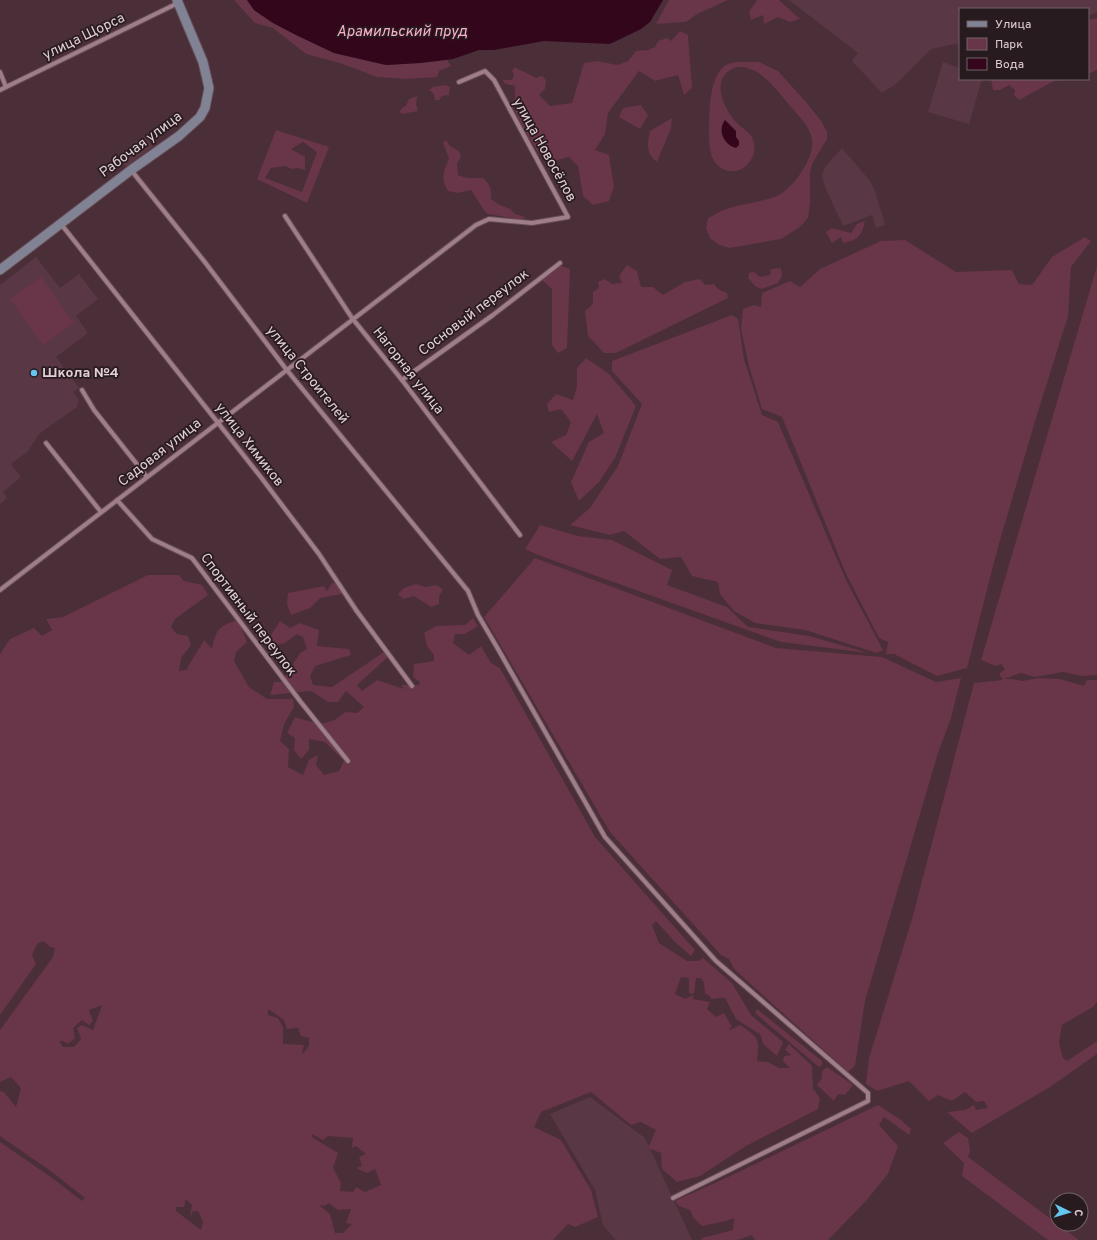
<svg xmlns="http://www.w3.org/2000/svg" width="1097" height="1240" font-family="Overpass,sans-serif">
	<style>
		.built { fill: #5a3744 }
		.green { fill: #693549; fill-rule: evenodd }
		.water { fill: #33061b }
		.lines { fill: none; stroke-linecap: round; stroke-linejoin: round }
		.street-casing { stroke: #654d56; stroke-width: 6 }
		.secondary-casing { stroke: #654d56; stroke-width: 11 }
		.street { stroke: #9f7d89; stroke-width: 4 }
		.secondary { stroke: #828295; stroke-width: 9 }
		.poi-dot { fill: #64c5ee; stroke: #281b1f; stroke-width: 1.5 }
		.labels { text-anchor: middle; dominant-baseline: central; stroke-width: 3.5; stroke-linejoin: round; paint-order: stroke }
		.street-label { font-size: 14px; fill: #e2cfd5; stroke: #281b1f }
		.poi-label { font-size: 14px; font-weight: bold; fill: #e2cfd5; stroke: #281b1f; text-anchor: start }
		.water-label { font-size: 15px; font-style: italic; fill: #fbafca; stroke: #281b1f }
	</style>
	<rect width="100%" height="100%" fill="#4a2e38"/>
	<g class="built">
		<path d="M789 0H1097V13L1088 15V9H960V43L931 49 896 84 882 93 852 61 858 53Z"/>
		<path d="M943 62 960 68V79H982L969 124 928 112Z"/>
		<path d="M145 135 153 147 126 167 118 155Z"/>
		<path d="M842 148 870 181 875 191 885 225 876 228 872 215 843 226 825 187 822 175 825 167Z"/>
		<path d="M36 257 60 288 79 274 98 299 76 316 88 333 56 357 79 388 73 392 79 400 77 407 39 434 28 451 11 464 21 477 3 492 7 498 0 504V285Z"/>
		<path d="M590 1097 645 1138 692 1240H616L603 1225 595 1190 550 1114Z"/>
	</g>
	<g class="green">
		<path d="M234 0H247L254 10 273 23 296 35 334 53 386 65 420 63 447 60 451 66 439 71 437 77 408 79 377 77 340 63 306 54 273 28 255 23Z"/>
		<path d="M669 0H728L697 14 686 22 656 24Z"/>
		<path d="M757 0H779L800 19 790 22 778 17 764 24 763 15 751 20 749 12Z"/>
		<path d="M1097 18V70L1088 74V20Z"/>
		<path d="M680 31 688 35 692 88 684 95 678 75 655 81 639 71 608 113 605 134 595 150 609 155 614 187 609 201 593 205 583 196 578 166 569 157 550 162 538 152 525 131 515 111V86L505 84 503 80H512L514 75 512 71 515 67C522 72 529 73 536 78L542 76 546 80 545 89 539 95 550 106 572 103 584 63 598 61 617 65 628 61 636 51 648 50 655 47 658 41 667 38 671 41Z"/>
		<path d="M750 62H759L778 71 806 102 822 122 827 132V139L812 164 810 172V203L808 218 800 227 781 239 730 248 719 245 710 238 706 228 708 218C713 216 717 213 721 211 739 204 759 203 777 196 793 189 815 157 812 140 811 130 803 120 797 114 787 103 768 77 755 71 747 68 739 65 732 69 711 80 723 107 735 121 741 128 753 133 754 143 756 152 752 160 747 165 736 176 718 172 712 157 709 148 709 137 709 127 710 109 709 76 726 65 733 61 742 62 750 62Z"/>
		<path d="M991 79H1072L1054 81 1019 100 1014 95 1015 90 1009 85 1000 90H993Z"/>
		<path d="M446 85 450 87 449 95 442 96 439 100H435L434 94 429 90 433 87Z"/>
		<path d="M417 96 416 105 418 111 402 114 399 112 403 107 406 106 409 99Z"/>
		<path d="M641 105 648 115 640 129 619 117 623 108Z"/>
		<path d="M672 118 671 128 657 162C646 154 647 144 650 131Z"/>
		<path d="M276 130 329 147 307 203 257 179ZM303 142 317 152 302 192 265 178 271 168 285 166 292 169 298 168 305 170V157L291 149Z"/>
		<path d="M446 140 450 146 459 151 461 156 457 164 458 175 467 178H483C491 185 491 190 491 199L498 204 510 209 515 214 525 217 524 220 488 214 484 210 471 190 457 193 448 191C440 179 444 171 449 158L443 143Z"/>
		<path d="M865 221C862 236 858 240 843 243L841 237 832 243 826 232 832 228 851 233 857 224Z"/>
		<path d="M1085 237 1091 241 1071 267 1068 316 1036 418 998 547 967 668 937 676 894 654H886L888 642 879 638 846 574 794 446 782 417 762 409 749 366 741 329 743 309 754 305 761 307 762 293 790 281 800 287 820 269 881 241 905 240 956 272 1012 270 1019 284 1032 285 1052 257Z"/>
		<path d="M559 265 570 269 567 348 558 353 552 345V289L541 279Z"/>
		<path d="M627 265 637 271 641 287H653L663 295 685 282 700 279 705 285 714 284 718 289 727 293 728 298 616 353H604L588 336 585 311 593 304V292L599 288 598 282 605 279 612 284 622 283 619 276Z"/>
		<path d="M1097 266V675L1082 676 1063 672 1035 677 1021 673 1004 679H1012L1023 681 1037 678 1060 679 1084 686 1087 680H1097V1002L1093 1007 1062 1025 1059 1043 1063 1058 1067 1061 1097 1041V1054L1050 1087 972 1133 947 1112 965 1110 974 1105 976 1110 988 1108 984 1101 976 1102 965 1092 952 1101 938 1095 929 1101 909 1081 877 1091 866 1084 869 1058 912 919 974 683 1003 680 999 674 1005 669 1001 664 996 666 981 660Z"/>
		<path d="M781 268 782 276 778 283 761 289 755 286 748 278 749 273 754 272 760 277 770 275 771 269Z"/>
		<path d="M41 277 74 323 43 345 10 299Z"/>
		<path d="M732 315 738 319 744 359 762 415 778 422 846 580 883 650 877 653 805 630 755 623 734 611 720 594 718 582 692 576 681 557 660 559 624 531 610 535 570 525 590 508 618 466 642 404 612 371V361Z"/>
		<path d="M586 358 609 374 636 406 615 458 599 482 579 501 571 482 589 442 604 433 597 414 572 461 551 442 566 435 571 422 561 409 549 412 547 404 556 394 573 400 577 386V368Z"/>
		<path d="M540 525 578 536 612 540 672 570 667 585 727 607 748 627 809 636 869 653 781 642 538 555 525 549Z"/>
		<path d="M535 558 776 648 882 657 936 682 961 678 951 718 938 753 865 1001 855 1066 848 1072 734 969 729 959 721 955 610 832 484 617Z"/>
		<path d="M148 575H179L184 581 202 585 208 595 175 619 171 627 177 634 188 636 191 645 181 658 179 671 186 670 204 640 212 649C216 630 218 626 238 620L247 642 236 652 234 661 249 687 267 699H293L294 707 284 724 280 741 289 749 288 767 303 775 309 760 318 755 316 765 324 775 339 771 344 761 325 742 309 739V750L301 759 294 750 295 738 287 733 295 717C315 723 327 729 345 712L357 713 364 707 346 691 338 702H328L311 691 270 695 274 682H282L300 653 307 649 303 637 297 634 285 643 275 645 271 635 280 621 290 628 300 623 319 630 317 646 349 649 351 655 315 666 310 676 313 685 332 687 384 652 389 656 357 685 362 691 377 680 404 689 401 685H419L420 682 413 677 414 664 434 661V655L427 646 424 633 436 626 465 625 473 618 478 626 465 634H455L453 643 469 655 481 646 491 663 500 668 595 837 695 950 691 956 675 942 656 921 652 925 659 943 687 961H698L703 958 732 983 751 1015 783 1042 777 1056 763 1044 761 1035 736 1019 725 998H719L712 999 707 994H705L704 983 701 978H696L694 994 689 993V978L681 977 675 994 685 999 693 995V999L710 1002 707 1009 716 1017 724 1013 732 1027 729 1028 730 1030 740 1025C760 1039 759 1037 757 1061L768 1062 779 1068H790L783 1061 784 1056 791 1055 785 1050 789 1044 812 1066 813 1089 820 1098 818 1109 746 1146 700 1176 677 1182 662 1169 661 1153 648 1148 656 1130 641 1122 631 1125 591 1092 541 1112 534 1127 561 1140 591 1190 598 1217 575 1227 568 1224 553 1240H0V1142L51 1177 82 1201 85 1198 52 1172 0 1136V1091L4 1092 16 1107 21 1088 11 1077 0 1082V1030L53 957 55 948 50 947 43 941 37 944 32 955 36 964 0 1015V654L10 639 34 628 42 636 52 630 46 619 63 617ZM102 1005 93 1030 82 1025 77 1028 81 1039 74 1047H63L59 1041H63L68 1044 75 1038 73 1028 82 1020 89 1025 93 1021 89 1010ZM268 1009 284 1020 287 1029 298 1028 301 1036 309 1038V1045L304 1053H302L304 1045 283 1044V1027L278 1018 268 1015ZM312 1134 323 1140 328 1136 353 1138 352 1148 356 1146 366 1154 359 1157 362 1166 356 1168 367 1173 375 1169 381 1185 365 1192 356 1187 353 1192 340 1191 341 1183 333 1168 338 1153 312 1137ZM186 1199 192 1205 190 1217 193 1211H198L203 1222 201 1230 176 1211V1207H184ZM329 1203 338 1210 351 1209 346 1223 352 1224 343 1233H335L330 1214 319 1205 325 1206Z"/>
		<path d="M332 583 343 585 341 594 320 598 310 608 291 615 287 604 288 593 324 586 327 591Z"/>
		<path d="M416 584 425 587 437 585 443 590 439 596V604L431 607 414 596 403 599 398 594 404 588Z"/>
		<path d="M757 1009 822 1061V1065L819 1067 755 1013Z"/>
		<path d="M827 1067 853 1085 845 1095 838 1094 834 1101 817 1085 822 1078V1071Z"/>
		<path d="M878 1105 901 1120 911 1129 909 1135 884 1117 879 1125 898 1146 888 1174 866 1201 828 1240H755L752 1235 737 1240H701L702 1238 733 1230 734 1218 726 1221 702 1226 694 1219 690 1210 679 1206 675 1201 728 1177Z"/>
		<path d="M959 1132 968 1138 970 1151 968 1157 1079 1240H1048L962 1176 964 1163 943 1143Z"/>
	</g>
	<g class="water">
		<path d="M247 0H663L650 22 641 29 610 44 544 41 494 50H479L453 59 420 63 386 65 334 53 296 35 273 23 254 10Z"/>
		<path d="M725 120 736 131V137L739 141V145L736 148C724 145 717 130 725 120Z"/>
	</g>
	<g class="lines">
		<defs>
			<g id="street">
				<path d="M0 72 6 87"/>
				<path d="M0 90 178 3"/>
				<path d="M131 170 204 261 286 369 468 591 478 615 498 649 605 837 716 961 868 1093V1101L673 1198"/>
				<path d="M285 216 352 318 402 380 520 535"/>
				<path d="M61 224 260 476 319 554 356 610 412 686"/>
				<path d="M402 380 493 315 560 263"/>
				<path d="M82 390 94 410 147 477"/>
				<path d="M46 443 101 512"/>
				<path d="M117 500 152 539 192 558 300 701 348 761"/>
				<path d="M0 590 476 225 489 219 532 223 568 217 494 80 485 71 459 82"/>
			</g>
			<path id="secondary" d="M0 270 131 170 179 136 200 117 205 108 209 88 203 62 177 0"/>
		</defs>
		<use href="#street" class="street-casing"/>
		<use href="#secondary" class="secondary-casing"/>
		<use href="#street" class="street"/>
		<use href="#secondary" class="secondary"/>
	</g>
	<circle class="poi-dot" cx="34" cy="373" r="4"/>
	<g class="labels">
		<g class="street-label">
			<text transform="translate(84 37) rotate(-26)">улица Щорса</text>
			<text transform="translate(141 145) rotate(-37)">Рабочая улица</text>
			<text transform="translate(544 150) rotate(61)">улица Новосёлов</text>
			<text transform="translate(474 313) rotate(-37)">Сосновый переулок</text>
			<text transform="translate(408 371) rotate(52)">Нагорная улица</text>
			<text transform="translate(307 375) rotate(51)">улица Строителей</text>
			<text transform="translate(249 445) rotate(52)">улица Химиков</text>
			<text transform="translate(160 453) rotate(-38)">Садовая улица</text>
			<text transform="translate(248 615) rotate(53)">Спортивный переулок</text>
		</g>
		<g class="poi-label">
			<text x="42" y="373">Школа №4</text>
		</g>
		<g class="water-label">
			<text x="402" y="32">Арамильский пруд</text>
		</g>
	</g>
	<rect x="959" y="8" width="130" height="72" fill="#281b1f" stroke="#726368"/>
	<rect x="967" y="21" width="20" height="6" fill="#828295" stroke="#726368"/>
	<text x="995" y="28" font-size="12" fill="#e2cfd5">Улица</text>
	<rect x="967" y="38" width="20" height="12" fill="#693549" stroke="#726368"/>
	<text x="995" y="48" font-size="12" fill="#e2cfd5">Парк</text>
	<rect x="967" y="58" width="20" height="12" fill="#33061b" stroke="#726368"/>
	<text x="995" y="68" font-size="12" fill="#e2cfd5">Вода</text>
	<g transform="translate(1069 1212) rotate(95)"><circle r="19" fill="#281b1f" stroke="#726368"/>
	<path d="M0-3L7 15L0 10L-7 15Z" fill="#64c5ee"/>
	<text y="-6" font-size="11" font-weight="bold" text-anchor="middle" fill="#e2cfd5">С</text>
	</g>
</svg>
